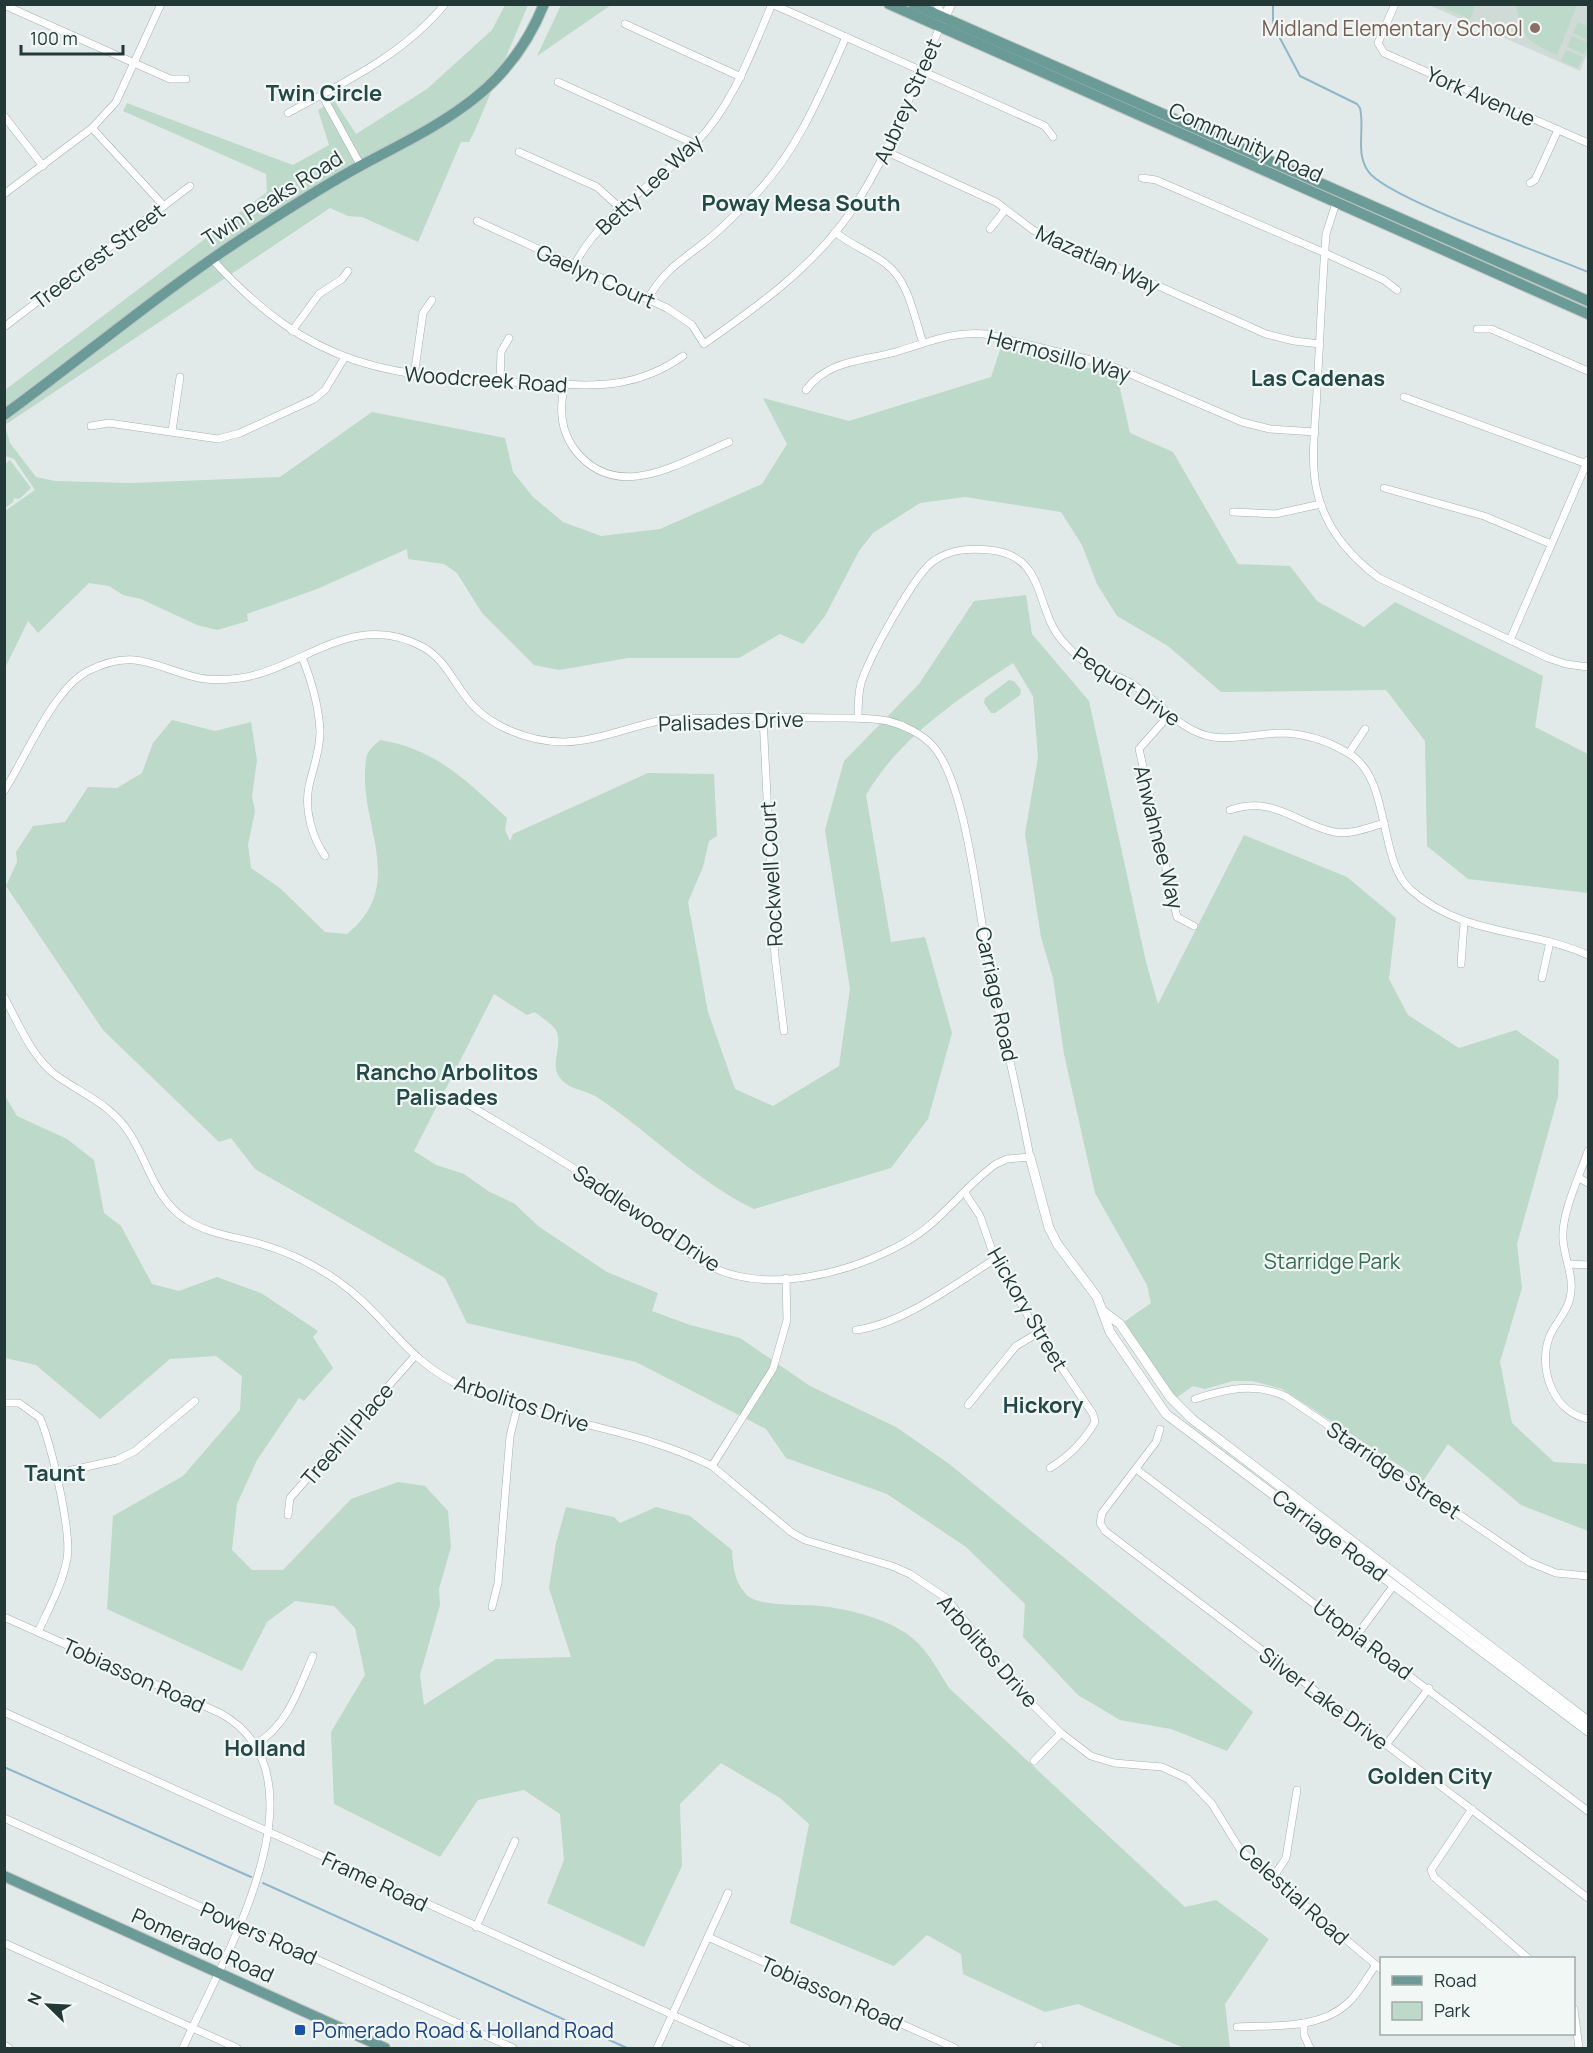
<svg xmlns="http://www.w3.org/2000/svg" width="1593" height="2053" font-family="Manrope,sans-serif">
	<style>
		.built { fill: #d0dad7 }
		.green { fill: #bcd9c9 }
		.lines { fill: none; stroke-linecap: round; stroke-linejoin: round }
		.stream { stroke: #8fb7ca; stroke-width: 2 }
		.street-casing { stroke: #a4b1af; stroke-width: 8 }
		.secondary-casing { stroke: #a1b5b1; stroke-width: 10 }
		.primary-casing { stroke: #bdc4c3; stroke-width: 12 }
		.street { stroke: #fff; stroke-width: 7 }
		.secondary { stroke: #fff; stroke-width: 9 }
		.primary { stroke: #6a9b97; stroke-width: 10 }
		.education-dot { fill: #8d6e63; stroke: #f1f7f5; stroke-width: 2 }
		.transit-dot { fill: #1a4fb4; stroke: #f1f7f5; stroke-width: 2 }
		.labels { text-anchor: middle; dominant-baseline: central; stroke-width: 4.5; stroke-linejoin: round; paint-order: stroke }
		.education-label { font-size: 21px; fill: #785e54; stroke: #f1f7f5; text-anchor: end }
		.street-label { font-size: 21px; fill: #233937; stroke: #f1f7f5 }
		.park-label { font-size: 21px; fill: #326c52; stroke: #f1f7f5 }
		.transit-label { font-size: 21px; fill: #164399; stroke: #f1f7f5; text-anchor: start }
		.neighbourhood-label { font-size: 22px; font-weight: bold; fill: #224946; stroke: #f1f7f5 }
	</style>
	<rect width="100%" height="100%" fill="#e1eae8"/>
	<path class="built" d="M1429 5H1588V51L1580 71Z"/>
	<g class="green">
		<path d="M505 5H528L475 130 469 142H461L418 242 362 217 348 216 330 208 5 425V390L267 192 266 174 123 111 127 103 293 165 329 145 318 110 334 100 356 134 427 89 492 30Z"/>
		<path d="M561 5H611L537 56Z"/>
		<path d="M1438 5H1475L1470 19Z"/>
		<path d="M1516 5H1577L1557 55C1526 41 1522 37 1516 5Z"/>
		<path d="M1578 22 1588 27V40L1573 33Z"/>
		<path d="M1572 36 1588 43 1584 54 1567 47Z"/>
		<path d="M1566 50 1583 57 1578 68 1561 61Z"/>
		<path d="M1001 347 1117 375 1130 433 1173 452 1238 564 1290 566 1317 601 1364 627 1395 602 1543 676 1535 727 1588 754V893L1468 879 1427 846 1425 741 1386 690 1221 692 1168 646 1117 616 1097 584 1082 545 1061 512 965 497 920 503 873 533 859 551 825 616 803 644 780 634 739 658H628L559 670 534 665 482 613 457 573 444 564 408 559 407 549 317 589 247 614 248 621 217 630 197 625 141 599 123 595 109 586 89 583 38 633 28 621 5 668V511L35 490 14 459 5 456V426L10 443 36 477 55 481 132 483 280 477 372 412 505 438 513 472 533 497 563 522 601 536 660 529 762 484 787 444 763 398 849 421 991 377Z"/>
		<path d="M10 460 31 488 19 499 14 498 13 502 5 508V464Z"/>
		<path d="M1026 595 1032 634 1089 701 1146 962 1158 1004 1244 835 1347 877 1396 918 1389 979 1408 1015 1459 1048 1516 1030 1559 1060 1558 1097 1517 1244 1522 1288 1500 1362 1512 1423 1554 1462 1588 1464V1531L1521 1505 1448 1444 1423 1481 1282 1389 1252 1381H1233L1205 1389 1193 1386 1176 1398 1124 1322 1151 1303 1147 1285 1095 1193 1064 1054 1053 978 1041 937 1025 834 1038 757 1033 696 1013 663C958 699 900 737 866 795L891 942 925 937 952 1033 928 1119 891 1168 754 1209C696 1181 651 1133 597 1097 586 1090 570 1090 561 1079 548 1065 564 1046 556 1030 552 1024 541 1017 535 1012L527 1015 494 994 414 1151 436 1165 464 1174 488 1191 515 1204 538 1226 607 1272 658 1293 652 1311 690 1325 740 1338 810 1386 896 1427 948 1463 1253 1712 1227 1751 1171 1729 1120 1720 1078 1695 1023 1637 1025 1604 966 1547 887 1494 786 1458 766 1429 636 1362 467 1323 445 1278 255 1169 231 1138 219 1142 103 1030 6 886 17 862 16 852 33 826 65 822 88 787 117 788 142 773 153 743 172 720 215 731 251 722 257 760 252 796 255 811 248 845 251 868 281 889 325 932 347 934C406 886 362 829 365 771 366 766 365 757 368 753 370 748 376 744 380 740 436 749 467 781 507 818L505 830 510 841 513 834 648 773 714 774 717 836 709 841 703 867 688 902 708 1012 735 1089 773 1106 839 1066 850 989 825 830 844 761 919 684 974 601Z"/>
		<path d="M1009 680 1014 681 1021 690 1020 695 995 713H991L984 703 985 698Z"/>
		<path d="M4 1094 17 1116 67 1139 94 1160 104 1213 121 1226 152 1284 179 1291 217 1277 261 1293 318 1331 313 1337 333 1368 304 1401 299 1398 257 1460 237 1504 232 1550 252 1570H283L351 1499 398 1482 425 1486 448 1511 451 1547 439 1589 440 1605 420 1675 424 1705 496 1659 571 1657 549 1588 556 1543 566 1507 614 1517 620 1523 656 1507 690 1516 732 1550C733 1565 734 1581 745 1593 756 1608 803 1604 820 1606 847 1609 881 1617 904 1632 925 1645 936 1667 949 1688L1185 1907 1216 1900 1269 1939 1225 2004 1230 2048H1184L1078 2004 1045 2012 963 1974 961 1954 927 1935 894 1966 790 1923 809 1824 780 1798 721 1763 680 1804 682 1866 644 1947 547 1903 564 1860 560 1814 524 1790 478 1800 440 1857 334 1804 331 1732 365 1675 355 1628 334 1606 295 1601 267 1622 242 1671 107 1609 113 1516 183 1476 240 1410 242 1376 216 1356 170 1359 100 1419 36 1365 5 1358Z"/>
	</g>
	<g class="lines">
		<g class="stream">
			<path d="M1273 4V25L1300 76 1357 104 1360 108C1365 130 1355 152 1368 171 1384 197 1551 256 1588 272"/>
			<path d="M4 1767 251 1877"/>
			<path d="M263 1883 627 2048"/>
		</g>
		<defs>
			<g id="street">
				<path d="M937 4 944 18"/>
				<path d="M1395 4 1378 43 1384 53 1588 143"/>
				<path d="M4 5 170 79H186"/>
				<path d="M625 24 741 77"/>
				<path d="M558 82 695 144"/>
				<path d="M322 95 361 166"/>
				<path d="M288 113C345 82 403 55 445 4"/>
				<path d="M4 116 43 166"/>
				<path d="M92 128 164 206"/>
				<path d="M885 151 996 202 1033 230 1266 334 1294 341 1320 344"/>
				<path d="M519 152 597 187 619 207"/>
				<path d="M1142 178 1156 180 1325 253 1384 280 1397 290"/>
				<path d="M1530 183 1535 180 1558 130"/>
				<path d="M4 194 92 128 116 102 161 4"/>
				<path d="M1336 203 1326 234C1322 286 1320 338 1317 389 1316 423 1309 462 1318 495 1327 530 1351 557 1379 578L1548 658 1566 664 1588 667"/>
				<path d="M477 221 667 308 692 325 704 344C758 306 812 268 850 213 889 156 912 90 940 27"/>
				<path d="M990 229 1005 210"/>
				<path d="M835 232C852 246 871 252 886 264 909 281 914 317 923 343"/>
				<path d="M212 259C312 370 389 377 530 383 589 385 632 392 683 356"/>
				<path d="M574 266C601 212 655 186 695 144 733 105 751 53 772 4L1045 126 1053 137"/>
				<path d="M648 299C663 271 681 261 705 242 723 228 739 211 755 195 798 150 821 93 846 37"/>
				<path d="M4 327 190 186"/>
				<path d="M1477 329H1491L1588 371"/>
				<path d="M292 331 319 294 342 279 348 271"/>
				<path d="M414 376 423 313 432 300"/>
				<path d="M500 382 501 352 509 338"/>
				<path d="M565 384C559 407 560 430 575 450 617 504 679 463 729 442"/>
				<path d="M806 390C828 359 866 361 899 351 929 342 953 331 985 334L1107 364 1242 422 1270 429 1315 432"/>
				<path d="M1404 397 1587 464"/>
				<path d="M91 426 109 423 218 439 240 433 314 399 325 390 345 357"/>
				<path d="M172 431 180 377"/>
				<path d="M1384 488 1484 516 1551 544"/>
				<path d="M1233 512 1275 514 1321 504"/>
				<path d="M1510 640 1588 460"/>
				<path d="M302 657C312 682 319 705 320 732 320 751 313 768 309 786 304 810 312 837 325 856"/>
				<path d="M1170 714 1139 749 1177 917 1194 926"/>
				<path d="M763 717 775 957 784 1031"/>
				<path d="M858 718C858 706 858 694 861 683 869 658 915 572 935 560 952 549 970 548 990 550 1037 555 1036 590 1051 623 1057 637 1069 649 1081 659 1094 669 1112 674 1127 681 1156 697 1179 732 1213 737 1236 740 1257 734 1279 733 1304 733 1328 741 1348 753 1392 778 1377 860 1411 890 1465 937 1527 928 1588 955"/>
				<path d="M1349 753 1365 729"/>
				<path d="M4 791C26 757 53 689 88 671 134 647 154 667 195 677 210 681 225 680 240 678 305 668 353 609 423 647 444 659 452 679 466 697 487 726 529 742 564 742 597 741 626 728 658 721 677 717 698 719 717 718 755 717 792 717 829 718 849 718 869 717 888 721 904 725 922 734 933 746 966 783 978 908 988 960 1001 1026 1018 1091 1030 1157L1007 1159 996 1164C963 1187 941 1223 904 1243 850 1273 766 1296 708 1265 675 1247 648 1217 617 1196 566 1162 512 1131 459 1099"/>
				<path d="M1230 810C1274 795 1296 824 1334 832 1351 835 1367 828 1384 823"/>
				<path d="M1461 964 1464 923"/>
				<path d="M1542 978 1550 942"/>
				<path d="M4 997C19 1024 32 1058 57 1076 84 1095 112 1105 130 1134 149 1164 155 1200 187 1220 208 1234 237 1237 261 1244 288 1252 315 1265 338 1281 388 1316 405 1362 466 1388 545 1422 635 1427 712 1466L791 1532 805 1540 892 1566 910 1574 946 1598 1034 1706 1061 1733 1091 1756 1114 1763 1162 1767 1188 1779 1212 1804 1241 1851 1382 1970"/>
				<path d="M1588 1151C1580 1175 1561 1214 1563 1239 1564 1259 1575 1277 1570 1298 1567 1313 1554 1324 1549 1338 1538 1369 1553 1412 1588 1419"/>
				<path d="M1579 1178 1588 1183"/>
				<path d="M965 1193 980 1216 995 1259 1038 1333 1093 1414 1095 1422C1084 1441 1068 1457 1050 1468"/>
				<path d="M1568 1264 1588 1265"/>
				<path d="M856 1330C903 1324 955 1284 995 1259"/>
				<path d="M1195 1399C1226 1389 1254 1382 1285 1396L1529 1562 1556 1573 1588 1576"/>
				<path d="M4 1403H19L40 1418C51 1444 72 1532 67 1559 62 1585 49 1608 38 1632"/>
				<path d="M968 1405 1016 1346 1038 1333"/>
				<path d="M1160 1429 1156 1442 1102 1513 1100 1523 1105 1531 1588 1898"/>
				<path d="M712 1466 773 1369 787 1320 786 1278"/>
				<path d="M1136 1469 1588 1811"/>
				<path d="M54 1474 117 1460 135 1451 195 1401"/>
				<path d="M288 1515 290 1498 414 1357"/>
				<path d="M492 1607 498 1583 510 1436 518 1405"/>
				<path d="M4 1617 220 1713C336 1777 219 1965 183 2048"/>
				<path d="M1357 1635 1394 1585"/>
				<path d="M4 1712 746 2048"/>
				<path d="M256 1744C288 1725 299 1688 313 1656"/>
				<path d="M1386 1745 1429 1688"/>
				<path d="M1034 1761 1061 1733"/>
				<path d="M1472 1809 1431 1870 1434 1877 1528 1958"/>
				<path d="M4 1818 513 2048"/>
				<path d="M1272 1879 1286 1858 1297 1790"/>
				<path d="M476 1927 515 1841"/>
				<path d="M708 1937 955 2048"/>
				<path d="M4 1943 237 2048"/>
				<path d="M1574 2009 1579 2048"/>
				<path d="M1304 2023V2035L1310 2048"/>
				<path d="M1237 2027C1273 2025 1319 2030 1348 2003 1359 1993 1367 1977 1376 1965"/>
				<path d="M4 2045 9 2048"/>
				<path d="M657 2048 728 1893"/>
				<path d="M1038 2048 1039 2046"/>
			</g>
			<g id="secondary">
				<path d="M942 22 951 4"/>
				<path d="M1030 1157 1049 1228 1058 1245 1097 1297 1110 1332 1166 1414 1588 1731"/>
				<path d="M1104 1312 1120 1324 1170 1397 1192 1419 1588 1721"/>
			</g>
			<g id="primary">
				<path d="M889 4 1588 314"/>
				<path d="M913 4 1588 301"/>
				<path d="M4 415C86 355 164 289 249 234 286 210 323 186 362 165 441 123 508 94 544 4"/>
				<path d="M4 1876 385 2048"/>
			</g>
		</defs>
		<use href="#street" class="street-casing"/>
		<use href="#secondary" class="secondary-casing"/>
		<use href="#primary" class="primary-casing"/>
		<use href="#street" class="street"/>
		<use href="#secondary" class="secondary"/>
		<use href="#primary" class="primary"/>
	</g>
	<circle class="education-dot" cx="1535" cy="28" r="6"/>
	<rect class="transit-dot" x="294" y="2024" width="12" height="12" rx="3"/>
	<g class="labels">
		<g class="education-label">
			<text x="1523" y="28">Midland Elementary School</text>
		</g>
		<g class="street-label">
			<text transform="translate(1481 96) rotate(24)">York Avenue</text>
			<text transform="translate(907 101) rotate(-66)">Aubrey Street</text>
			<text transform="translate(1246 142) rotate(24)">Community Road</text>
			<text transform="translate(649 184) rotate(-43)">Betty Lee Way</text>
			<text transform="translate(272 198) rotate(-32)">Twin Peaks Road</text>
			<text transform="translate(98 256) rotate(-37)">Treecrest Street</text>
			<text transform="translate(1098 259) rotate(25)">Mazatlan Way</text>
			<text transform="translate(596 276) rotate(24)">Gaelyn Court</text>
			<text transform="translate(1059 355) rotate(15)">Hermosillo Way</text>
			<text transform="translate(486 379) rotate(4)">Woodcreek Road</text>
			<text transform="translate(1127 686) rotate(34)">Pequot Drive</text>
			<text transform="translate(731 721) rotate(-2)">Palisades Drive</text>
			<text transform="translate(1159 837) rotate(76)">Ahwahnee Way</text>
			<text transform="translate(771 874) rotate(-93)">Rockwell Court</text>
			<text transform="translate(997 994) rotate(78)">Carriage Road</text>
			<text transform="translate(647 1218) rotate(34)">Saddlewood Drive</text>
			<text transform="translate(1028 1309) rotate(60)">Hickory Street</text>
			<text transform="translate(522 1403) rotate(18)">Arbolitos Drive</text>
			<text transform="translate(347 1434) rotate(-49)">Treehill Place</text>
			<text transform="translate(1394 1470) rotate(34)">Starridge Street</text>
			<text transform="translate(1330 1535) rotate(37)">Carriage Road</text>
			<text transform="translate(1363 1639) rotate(37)">Utopia Road</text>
			<text transform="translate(988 1651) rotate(49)">Arbolitos Drive</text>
			<text transform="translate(134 1675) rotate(24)">Tobiasson Road</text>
			<text transform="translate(1324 1698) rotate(37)">Silver Lake Drive</text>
			<text transform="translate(375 1881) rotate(25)">Frame Road</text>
			<text transform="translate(1294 1894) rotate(42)">Celestial Road</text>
			<text transform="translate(259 1933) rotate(24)">Powers Road</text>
			<text transform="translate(203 1945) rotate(24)">Pomerado Road</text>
			<text transform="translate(832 1993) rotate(24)">Tobiasson Road</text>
		</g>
		<g class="park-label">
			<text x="1332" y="1261">Starridge Park</text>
		</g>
		<g class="transit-label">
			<text x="312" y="2030">Pomerado Road &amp; Holland Road</text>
		</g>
		<g class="neighbourhood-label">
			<text x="324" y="93">Twin Circle</text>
			<text x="801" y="203">Poway Mesa South</text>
			<text x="1318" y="378">Las Cadenas</text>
			<text x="447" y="1072">Rancho Arbolitos<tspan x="447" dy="25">Palisades</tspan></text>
			<text x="1043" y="1405">Hickory</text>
			<text x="55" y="1473">Taunt</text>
			<text x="265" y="1748">Holland</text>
			<text x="1430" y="1776">Golden City</text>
		</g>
	</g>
	<rect width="1593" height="2053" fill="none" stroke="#233937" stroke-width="12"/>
	<rect x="1380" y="1957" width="195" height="78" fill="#f1f7f5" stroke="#9faba9" stroke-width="1.5"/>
	<rect x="1392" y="1976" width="30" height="9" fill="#6a9b97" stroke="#9faba9" stroke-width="1.5"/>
	<text x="1434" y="1987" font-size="18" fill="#233937">Road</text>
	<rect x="1392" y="2002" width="30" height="18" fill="#bcd9c9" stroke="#9faba9" stroke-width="1.5"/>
	<text x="1434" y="2017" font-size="18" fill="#233937">Park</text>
	<g transform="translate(48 2005) rotate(294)" stroke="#f1f7f5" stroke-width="4.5" paint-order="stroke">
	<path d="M0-4.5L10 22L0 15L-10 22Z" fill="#233937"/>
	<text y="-9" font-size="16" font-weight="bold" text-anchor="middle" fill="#233937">N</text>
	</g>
	<path d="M21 45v9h102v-9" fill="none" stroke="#233937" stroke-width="3"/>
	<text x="30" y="45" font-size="18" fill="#233937" stroke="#f1f7f5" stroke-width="4.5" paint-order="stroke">100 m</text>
</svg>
